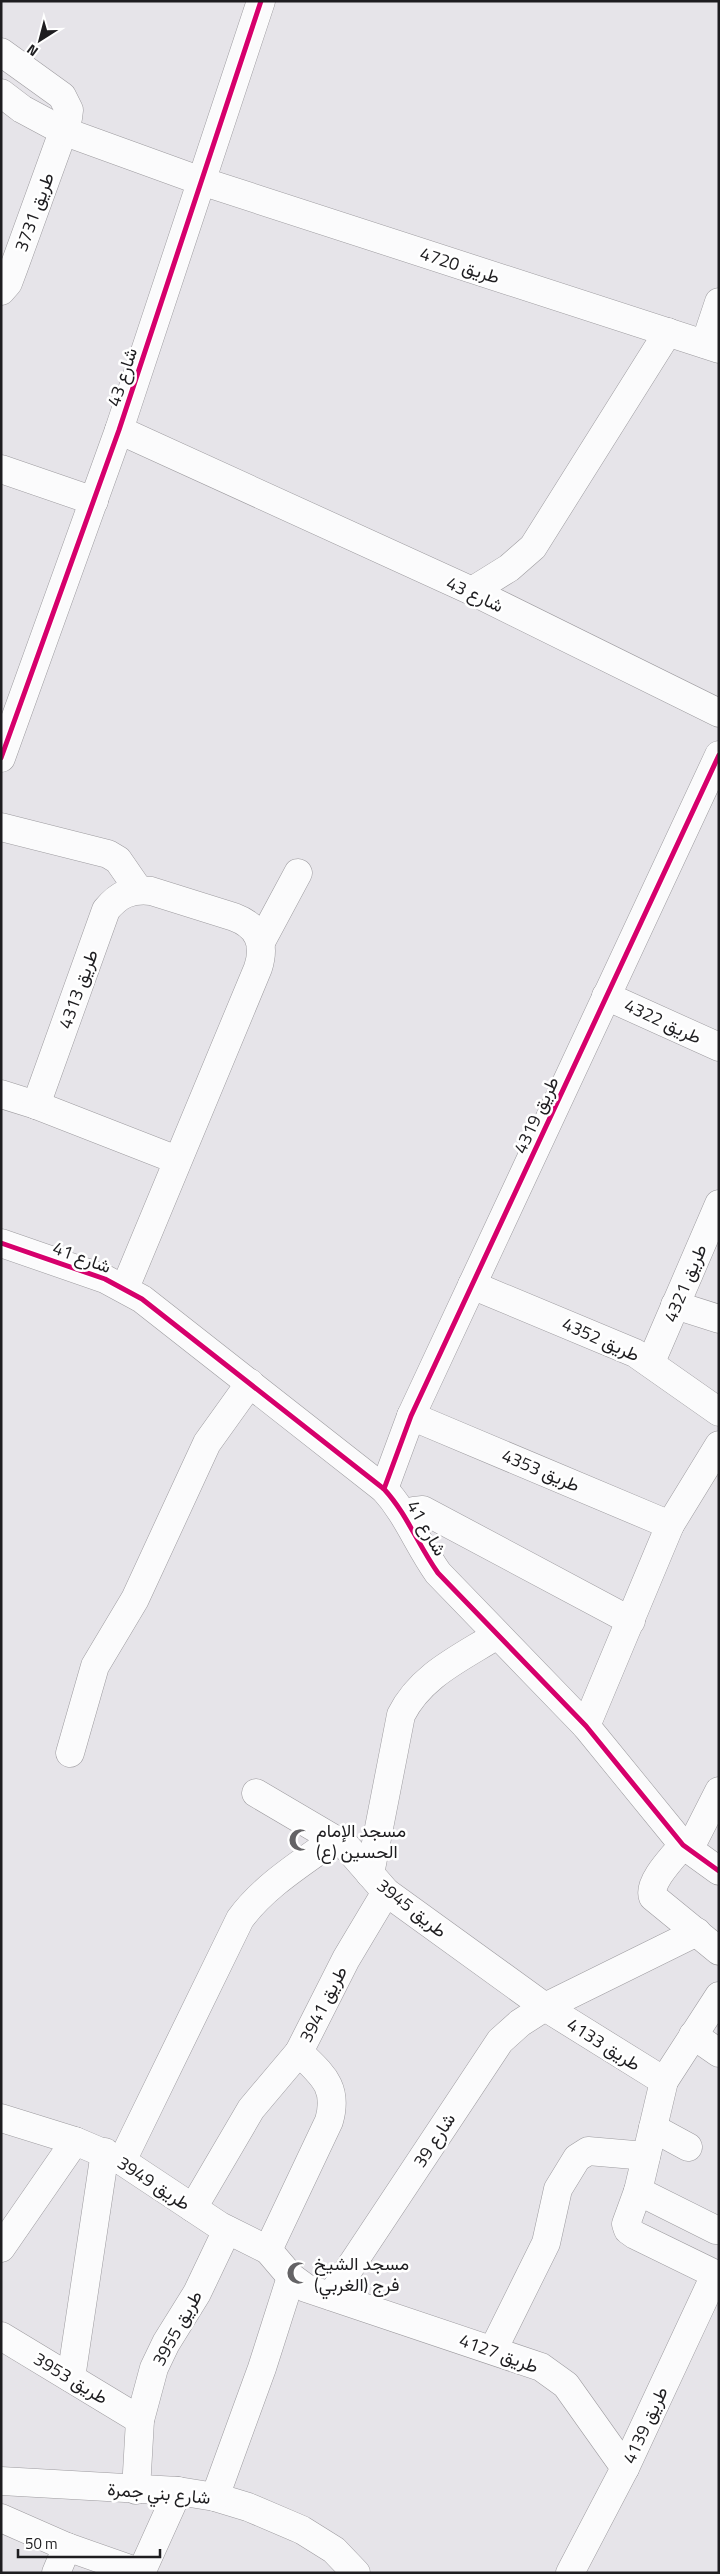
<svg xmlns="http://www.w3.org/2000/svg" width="720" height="2574" font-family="'Titillium Web',Vazirmatn,sans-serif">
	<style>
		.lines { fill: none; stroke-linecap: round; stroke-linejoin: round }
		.minor-casing { stroke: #9d9b9f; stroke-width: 29 }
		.minor { stroke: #fbfbfc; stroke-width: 28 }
		.cycleway-casing { stroke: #fff; stroke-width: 8 }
		.cycleway { stroke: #d6006c; stroke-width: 5 }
		.labels { text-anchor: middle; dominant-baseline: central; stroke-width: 5; stroke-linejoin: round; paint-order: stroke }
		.street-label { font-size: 18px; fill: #1e1d20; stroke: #fff }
		.poi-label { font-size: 18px; fill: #1e1d20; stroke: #fff; text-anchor: start }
	</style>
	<rect width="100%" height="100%" fill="#e6e4e9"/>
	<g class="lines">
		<defs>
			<g id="minor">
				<path d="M1 52 62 96 69 110 68 118 14 267 8 283 1 291"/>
				<path d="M1 93 22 109 63 131 201 181 719 349"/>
				<path d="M705 344 719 302"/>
				<path d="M119 430 472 591 719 713"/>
				<path d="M1 469 94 501"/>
				<path d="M472 591 509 568 533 547 668 332"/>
				<path d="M1 758 119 430 261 1"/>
				<path d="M1 827 108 854 118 860 138 889"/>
				<path d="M261 942 298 873"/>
				<path d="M606 996 719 1047"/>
				<path d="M1 1094 36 1105 177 1160"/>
				<path d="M36 1105 106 910C119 894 131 889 151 891L234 917C258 926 266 943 258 968L125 1288"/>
				<path d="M1 1243 105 1279 142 1299 384 1489C407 1514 418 1545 438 1573L586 1726 683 1845 719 1871"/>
				<path d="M472 1285 635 1353 719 1412"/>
				<path d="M675 1305 719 1319"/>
				<path d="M651 1362 719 1204"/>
				<path d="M411 1416 670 1525"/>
				<path d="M384 1489 411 1416 719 755"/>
				<path d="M408 1518 414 1511 423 1510 631 1621"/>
				<path d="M586 1726 670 1525 719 1445"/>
				<path d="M70 1753 95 1666 135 1599 207 1443 250 1383"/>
				<path d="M256 1793 346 1846 386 1892 545 2007 664 2081"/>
				<path d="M683 1845C674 1856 647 1883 653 1897L719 1951"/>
				<path d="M689 1850 719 1791"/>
				<path d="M370 1874 401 1715C421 1675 461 1658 497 1635"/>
				<path d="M719 1996 664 2081 638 2191 626 2224 628 2230 635 2235 719 2276"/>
				<path d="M693 2035 719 2053"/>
				<path d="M1 2118 75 2141 122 2161 220 2226 268 2250 291 2277 306 2288 541 2367 566 2385 625 2468"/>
				<path d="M653 2128 688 2147"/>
				<path d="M122 2161 240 1919C264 1886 302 1863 335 1839"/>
				<path d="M638 2191 716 2230"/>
				<path d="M193 2208 251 2109 299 2052 346 1959 386 1892"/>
				<path d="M1 2248 75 2141"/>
				<path d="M268 2250 329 2121C339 2086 321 2074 299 2052"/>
				<path d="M331 2296 500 2041 520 2023 545 2007 697 1932"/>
				<path d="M1 2336 140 2420"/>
				<path d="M493 2350 546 2243 558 2189 577 2158 588 2151 646 2156"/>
				<path d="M71 2378 105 2152"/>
				<path d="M1 2481 178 2491 215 2497 248 2507 302 2530 334 2550 356 2573"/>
				<path d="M136 2490 140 2420 154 2368 166 2343 197 2293 227 2230"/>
				<path d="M215 2497 262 2368 291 2277"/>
				<path d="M1 2518 67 2547 141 2573"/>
				<path d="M56 2573 67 2547"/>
				<path d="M141 2573 178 2491"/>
				<path d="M570 2573 625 2468 715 2275"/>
			</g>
		</defs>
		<use href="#minor" class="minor-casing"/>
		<use href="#minor" class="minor"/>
		<defs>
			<g id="cycleway">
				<path d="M1 758 119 430 261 1"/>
				<path d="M1 1243 105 1279 142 1299 384 1489C407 1514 418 1545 438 1573L586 1726 683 1845 719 1871"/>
				<path d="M384 1489 411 1416 719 755"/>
			</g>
		</defs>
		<use href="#cycleway" class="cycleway-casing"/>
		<use href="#cycleway" class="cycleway"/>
	</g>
	<defs>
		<symbol id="mosque-bare" viewBox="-9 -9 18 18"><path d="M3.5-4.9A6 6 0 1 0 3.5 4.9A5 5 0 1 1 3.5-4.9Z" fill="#646366" stroke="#fff" stroke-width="2.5" paint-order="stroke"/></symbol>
	</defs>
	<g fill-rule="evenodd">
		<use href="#mosque-bare" x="284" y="1824" width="32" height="32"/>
		<use href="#mosque-bare" x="282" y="2257" width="32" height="32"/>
	</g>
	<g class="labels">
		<g class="street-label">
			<text transform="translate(34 212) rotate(-70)">طريق 3731</text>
			<text transform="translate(460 265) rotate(18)">طريق 4720</text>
			<text transform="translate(122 377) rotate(-72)">شارع 43</text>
			<text transform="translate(475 594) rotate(25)">شارع 43</text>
			<text transform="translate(78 989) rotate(-70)">طريق 4313</text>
			<text transform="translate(663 1021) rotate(25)">طريق 4322</text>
			<text transform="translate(536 1115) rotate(-65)">طريق 4319</text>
			<text transform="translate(82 1257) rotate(20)">شارع 41</text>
			<text transform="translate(685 1283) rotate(-67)">طريق 4321</text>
			<text transform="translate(601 1339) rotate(24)">طريق 4352</text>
			<text transform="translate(541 1470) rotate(23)">طريق 4353</text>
			<text transform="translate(427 1528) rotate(60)">شارع 41</text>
			<text transform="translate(412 1908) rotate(38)">طريق 3945</text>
			<text transform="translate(323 2004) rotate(-63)">طريق 3941</text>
			<text transform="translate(604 2044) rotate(32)">طريق 4133</text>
			<text transform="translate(434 2140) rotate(-57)">شارع 39</text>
			<text transform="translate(154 2183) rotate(33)">طريق 3949</text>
			<text transform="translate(177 2328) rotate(-61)">طريق 3955</text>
			<text transform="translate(499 2353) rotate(20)">طريق 4127</text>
			<text transform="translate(71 2378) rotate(31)">طريق 3953</text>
			<text transform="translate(645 2425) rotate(-65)">طريق 4139</text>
			<text transform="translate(159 2493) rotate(5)">شارع بني جمرة</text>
		</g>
		<g class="poi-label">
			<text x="316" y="1830">مسجد الإمام<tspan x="316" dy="21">الحسين (ع)</tspan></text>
			<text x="314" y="2263">مسجد الشيخ<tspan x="314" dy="21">فرج (الغربي)</tspan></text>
		</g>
	</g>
	<rect width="720" height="2574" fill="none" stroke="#1e1d20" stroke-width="5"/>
	<g transform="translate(40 40) rotate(216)" stroke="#ffffff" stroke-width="4" paint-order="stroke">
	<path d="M0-4L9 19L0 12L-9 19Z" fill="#1e1d20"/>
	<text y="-8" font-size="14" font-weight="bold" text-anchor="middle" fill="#1e1d20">N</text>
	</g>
	<path d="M18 2549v8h142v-8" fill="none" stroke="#1e1d20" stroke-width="2.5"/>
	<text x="25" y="2549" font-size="15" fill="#1e1d20" stroke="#ffffff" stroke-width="4" paint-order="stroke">50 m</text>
</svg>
